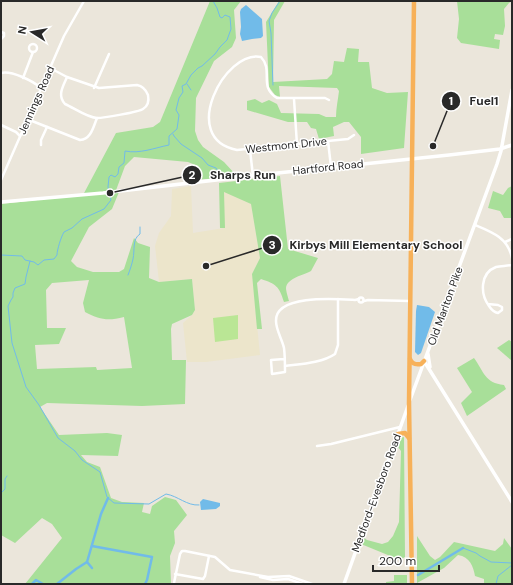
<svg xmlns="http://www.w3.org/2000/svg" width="513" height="585" font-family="'DM Sans',sans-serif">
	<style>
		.education { fill: #ece5cb }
		.green { fill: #a8df99; fill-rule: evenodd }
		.pitch { fill: #bae695 }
		.water { fill: #71bbe9 }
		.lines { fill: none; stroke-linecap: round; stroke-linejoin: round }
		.stream { stroke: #71bbe9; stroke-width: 1 }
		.canal { stroke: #71bbe9; stroke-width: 2.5 }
		.street { stroke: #fff; stroke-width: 2.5 }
		.secondary { stroke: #fff; stroke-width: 3.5 }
		.highway { stroke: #f7b159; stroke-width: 4.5 }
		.labels { text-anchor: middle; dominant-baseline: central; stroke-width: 3; stroke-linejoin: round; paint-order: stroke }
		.street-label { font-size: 11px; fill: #292929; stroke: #fff }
		.leader { fill: none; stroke: #292929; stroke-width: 1.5 }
		.callout-dot { fill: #292929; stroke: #fff; stroke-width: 1.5 }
		.mark-label { font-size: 12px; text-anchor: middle; font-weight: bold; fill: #fff }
		.callout-label { font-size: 12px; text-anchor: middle; font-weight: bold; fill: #292929; stroke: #fff; stroke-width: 3; stroke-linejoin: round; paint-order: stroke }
	</style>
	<rect width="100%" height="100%" fill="#ebe6db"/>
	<path class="education" d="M191 186 193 233 224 228V191L251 204 260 258 252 274 260 355 206 362H187L183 323 192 315 195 310 192 279 159 282 155 246 159 233 171 216 172 189Z"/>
	<g class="green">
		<path d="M210 1H241L234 10 236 38 232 47 214 61 196 98 195 131 198 140 203 147 224 162 235 174 232 177 195 180 200 173 198 166 188 162 134 157 125 166 115 193 119 192 112 209 89 227 71 261 77 267 93 272H119L124 269 134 238 138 243 150 247 149 278 159 282 192 279 195 310 192 315 172 324 171 329 172 360H186L185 404 142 406 47 403 40 407 59 435 107 433 122 435 118 456 81 455 87 462 100 467 111 498 122 502 144 503 142 512 150 514 152 506 165 497 176 500 187 515 174 531 175 543 170 556 171 584H25L62 538 52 524 42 518 15 543 1 535V204L83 195 116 133 153 127 160 122ZM89 280 83 303 85 312C100 320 108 321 124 317L132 368 97 370 96 367 37 369 35 345 59 344 66 328H47L46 290 52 283Z"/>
		<path d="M279 1H285L274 20 273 82 327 79 332 74 334 61 344 62 347 48 359 49 358 62H369L372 88 387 93 408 92 404 148 361 154V137L349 122H344L333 127 334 136 319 139 316 129 311 128 307 122H288L247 110V101L255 99 262 103 269 100 277 104 281 113 319 114 326 117H336C336 108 338 100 339 91L337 88 279 86 280 97 275 95 269 87 266 22Z"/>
		<path d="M457 1H512L509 3 504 9 505 26 503 35 495 34 494 39 500 40 499 49 461 43 457 38 459 19Z"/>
		<path d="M280 176 288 249 318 258 311 271C304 275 287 278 286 288 286 291 288 297 289 301L284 302C279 286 276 284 261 279L257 283 262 329H257L252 274 260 258 251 204 224 192 225 228H220L219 183Z"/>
		<path d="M512 186V218H504L500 211 488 208 493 191 503 195 508 188Z"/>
		<path d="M509 340 512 342V361L497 348Z"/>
		<path d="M474 358C484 372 485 383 504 385L506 389 467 416 461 403 472 392 457 368Z"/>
		<path d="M404 437 405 557 400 560 361 544 363 537 367 540 382 544 388 542 393 536 399 522 401 451 398 447 394 449 400 438Z"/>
		<path d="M417 536 430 556 435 560 440 557 454 542 495 551 503 544 504 538 512 549V584H484V579L475 576C473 566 470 557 458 555L444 568 417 583Z"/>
		<path d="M394 575H407V584H386V582L394 581Z"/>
	</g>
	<path class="pitch" d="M238 315V339L215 342 213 318Z"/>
	<g class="water">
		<path d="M246 5 262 19 263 36 261 38 252 39 242 41 240 34 241 27 240 12 241 9Z"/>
		<path d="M417 305 429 307 435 312 421 353 418 355 415 352 416 311Z"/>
		<path d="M203 499 220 503V506L216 509 201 510 200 502Z"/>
	</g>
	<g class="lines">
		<g class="stream">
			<path d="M187 84 191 90"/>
			<path d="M273 85 271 33 269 21 272 13 280 1"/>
			<path d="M173 134 174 136 181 144 202 158 208 165 216 168 219 172 228 176"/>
			<path d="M109 191 108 187 109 177 111 175 115 177 118 174 119 167 124 163 125 151C140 154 154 148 169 145V136L177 129 179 115 176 110 179 98 183 92 182 86 186 84 191 75 198 68 202 66 215 54 220 47 227 40 231 29 230 17 225 15 222 18 220 17 217 8 213 1"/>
			<path d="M1 255 22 256 25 260 34 262 38 265 44 260 54 259 57 255C57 250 61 237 64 232L72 228 82 219 104 209 111 200 110 194"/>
			<path d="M30 261 26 277 25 284 15 288 13 293V297L11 300 8 306 12 343 26 387 39 405 58 438 75 451 82 460 100 472 107 497 114 503 149 504 166 494C178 496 187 506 199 505"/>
			<path d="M128 275C130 270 132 264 133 259 135 250 132 239 140 234V227"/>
			<path d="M1 493 5 489V479L7 476"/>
			<path d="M463 548 476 553 480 556 491 562 512 563"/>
			<path d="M496 584 498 576 512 565"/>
		</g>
		<g class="canal">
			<path d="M92 546 152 557 147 580 145 584"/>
			<path d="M87 562 92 568"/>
			<path d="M418 575 463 548"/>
			<path d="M32 584 36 580 43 584"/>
			<path d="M57 584 76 569 87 562 101 514 108 498"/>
		</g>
		<g class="street">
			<path d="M1 32 4 33V36L1 39"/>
			<circle cx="33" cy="48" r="4"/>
			<path d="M50 68 67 77"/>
			<path d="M1 73C11 70 33 81 41 88"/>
			<path d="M67 77 99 88 137 85C142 86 146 90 148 95 149 100 148 106 143 109 139 112 103 118 97 118 88 118 74 108 65 104 57 95 63 87 67 77Z"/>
			<path d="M23 78 33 52"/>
			<path d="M94 88 109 54"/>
			<path d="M294 99 297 145"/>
			<path d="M329 100 325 98H277C258 86 274 71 261 57 225 49 178 139 237 150L348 139 354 135"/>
			<path d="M27 119 80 140C91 139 93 128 97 118"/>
			<path d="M1 125 16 132 20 136"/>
			<path d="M328 141 331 167"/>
			<path d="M41 145V140L47 127"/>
			<path d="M250 150 253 176"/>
			<path d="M1 180 64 36 84 1"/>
			<path d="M475 225C492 232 508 238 512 258"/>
			<path d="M505 242 512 239"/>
			<circle cx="361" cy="300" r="2.5"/>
			<path d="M364 301 368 300 410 301"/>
			<path d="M488 304 498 305 502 307V310L498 313C493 312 491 309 489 306 480 294 480 273 496 267 501 266 507 266 512 265"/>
			<path d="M284 359 271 360 272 374 285 372C285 364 285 356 284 348 282 339 276 330 276 321 275 294 337 299 355 300L359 299"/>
			<path d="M285 366C300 364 322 363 335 354L338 345V299"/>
			<path d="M317 446 331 444 400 427"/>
			<path d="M175 574 203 579 205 576 209 556"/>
			<path d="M260 577 273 580 288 579 303 584"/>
			<path d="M174 583 180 554 182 551H185L215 557 230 570 268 577 289 576 312 584"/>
		</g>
		<g class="secondary">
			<path d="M1 202 103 193 268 174 449 155 500 149 512 145"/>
			<path d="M428 354 430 367"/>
			<path d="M424 361 512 502"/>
			<path d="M410 400 497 164 501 151 512 90"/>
			<path d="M344 584 408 406"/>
		</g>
		<g class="highway">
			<path d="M410 359C412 364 416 365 421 364L424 361"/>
			<path d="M398 434 405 433 409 438"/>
			<path d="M412 584 409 403 414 1"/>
		</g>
	</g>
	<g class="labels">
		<g class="street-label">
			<text transform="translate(36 100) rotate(-66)">Jennings Road</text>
			<text transform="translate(286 145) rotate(-6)">Westmont Drive</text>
			<text transform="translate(328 167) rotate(-6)">Hartford Road</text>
			<text transform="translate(445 306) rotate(-70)">Old Marlton Pike</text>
			<text transform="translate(376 493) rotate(-70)">Medford-Evesboro Road</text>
		</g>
	</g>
	<path class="leader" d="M433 146L451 101M110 193L192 175M206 266L272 245"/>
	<g class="callout-dot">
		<circle cx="433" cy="146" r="4"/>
		<circle cx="110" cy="193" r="4"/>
		<circle cx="206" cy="266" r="4"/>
		<circle cx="451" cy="101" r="10"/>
		<circle cx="192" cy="175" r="10"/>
		<circle cx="272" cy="245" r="10"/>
	</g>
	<g class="mark-label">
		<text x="451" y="105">1</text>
		<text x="192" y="179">2</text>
		<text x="272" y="249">3</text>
	</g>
	<g class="callout-label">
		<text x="484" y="105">Fuel1</text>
		<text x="243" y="179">Sharps Run</text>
		<text x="376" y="249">Kirbys Mill Elementary School</text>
	</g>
	<rect width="513" height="585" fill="none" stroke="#292929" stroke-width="4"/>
	<g transform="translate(32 32) rotate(281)" stroke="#ffffff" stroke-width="3" paint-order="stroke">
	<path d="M0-3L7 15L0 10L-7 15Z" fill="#292929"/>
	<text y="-6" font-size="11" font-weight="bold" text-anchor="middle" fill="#292929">N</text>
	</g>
	<path d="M373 565v6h66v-6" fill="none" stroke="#292929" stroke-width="2"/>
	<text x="379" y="565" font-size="12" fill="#292929" stroke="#ffffff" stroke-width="3" paint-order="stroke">200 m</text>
</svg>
